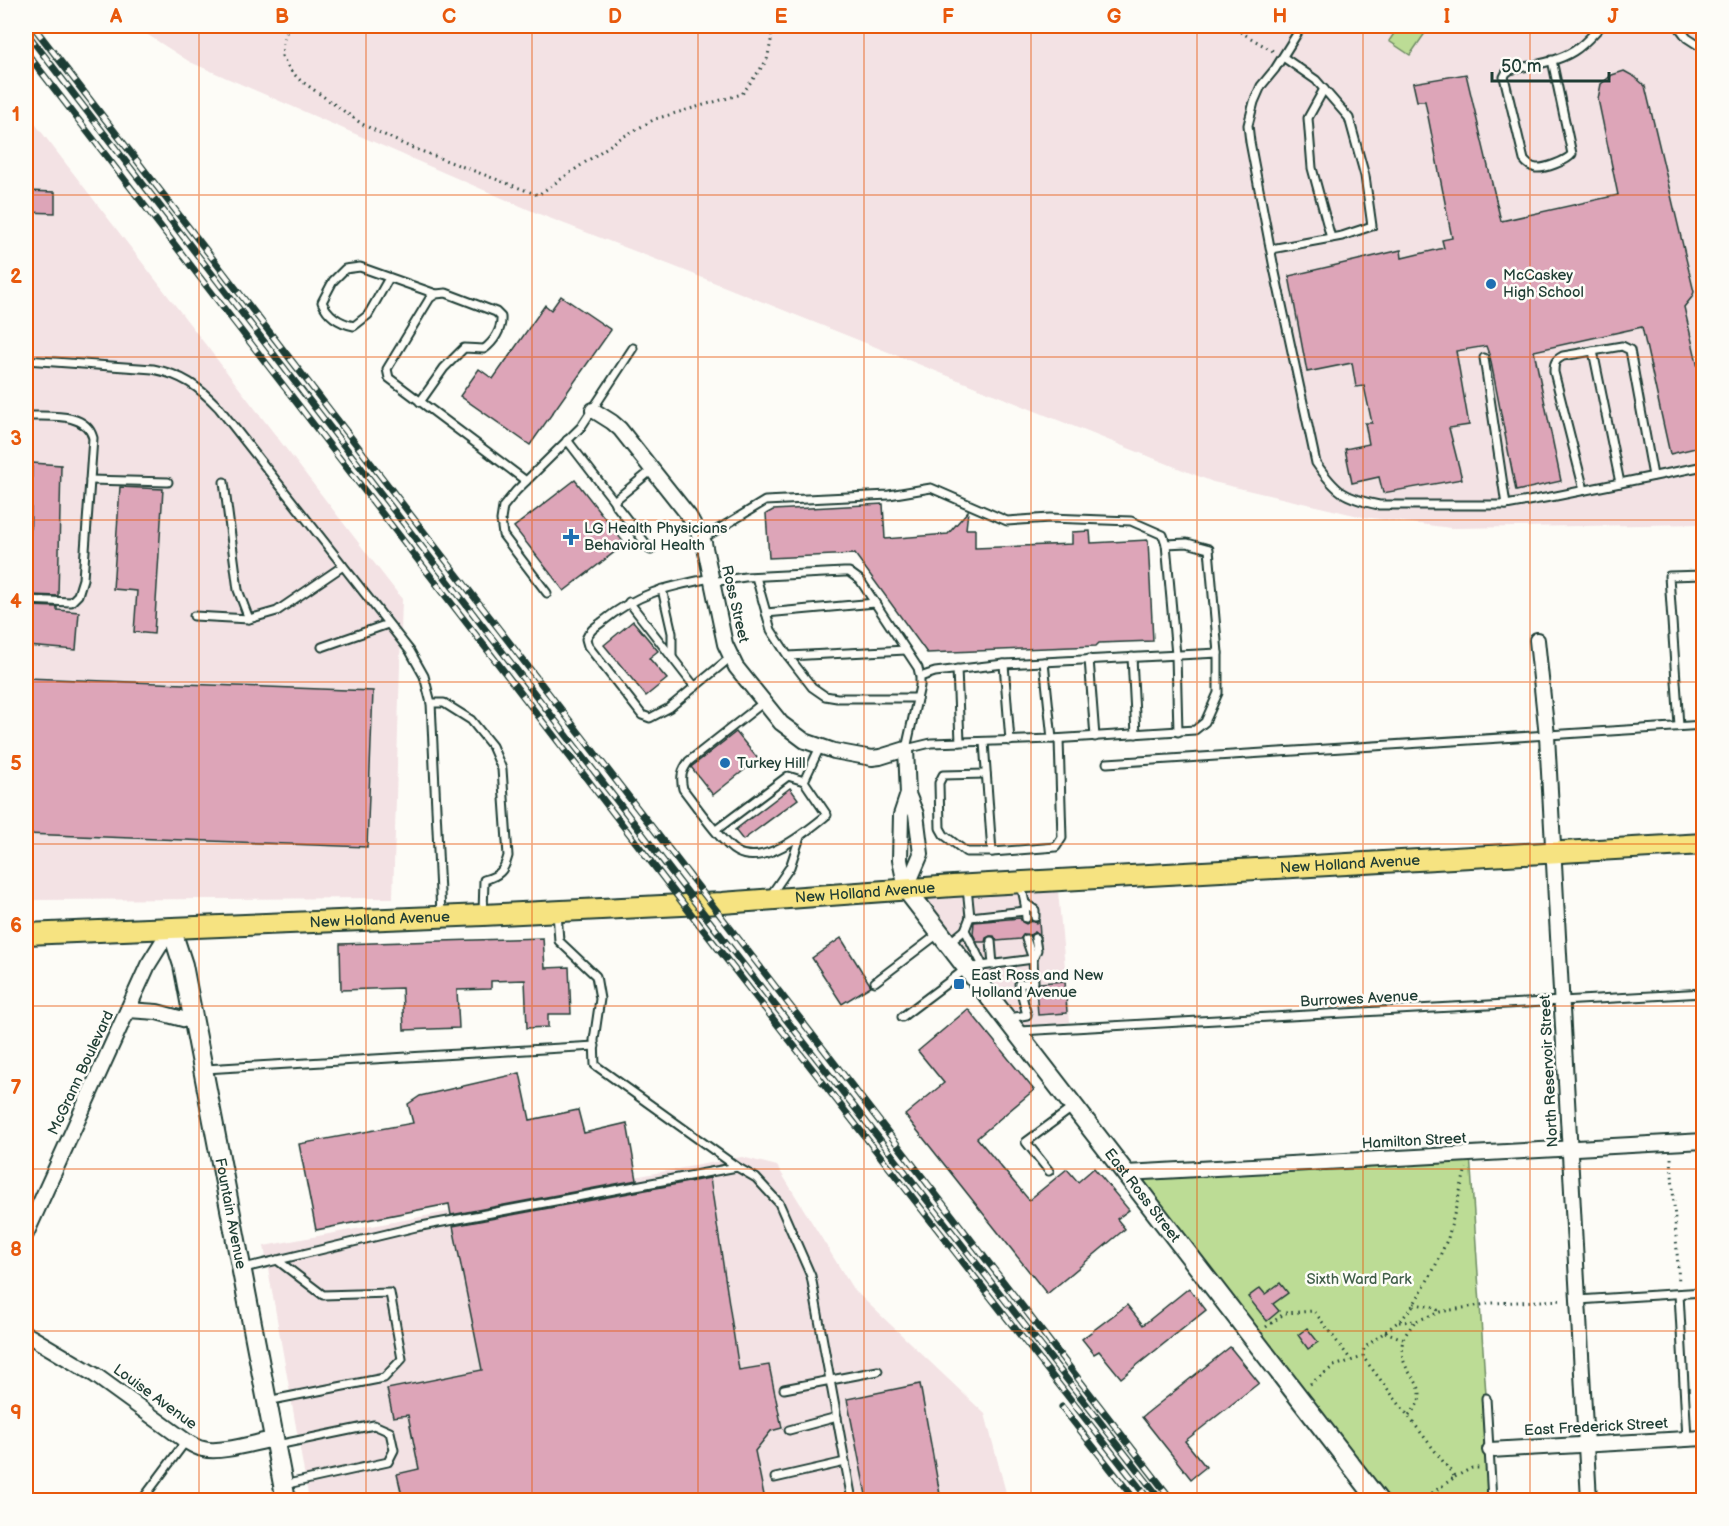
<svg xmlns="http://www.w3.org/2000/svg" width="1729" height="1526" font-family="'Balsamiq Sans',sans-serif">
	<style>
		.built { fill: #f3e2e4 }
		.green { fill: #bcdc95; stroke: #6e8c64; stroke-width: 1.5 }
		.building { fill: #dda5b8; stroke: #1f3d34; stroke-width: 1.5 }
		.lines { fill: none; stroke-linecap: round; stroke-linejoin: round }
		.lane-casing { stroke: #1f3d34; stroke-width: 11 }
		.street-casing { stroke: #1f3d34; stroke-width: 18 }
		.secondary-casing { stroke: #1f3d34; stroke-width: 22 }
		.primary-casing { stroke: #1f3d34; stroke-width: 24 }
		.path { stroke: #1f3d34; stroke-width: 3; stroke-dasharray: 1.5 4.5; stroke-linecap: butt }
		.lane { stroke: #fdfcf7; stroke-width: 7 }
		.street { stroke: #fdfcf7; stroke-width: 14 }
		.secondary { stroke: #fdfcf7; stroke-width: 18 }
		.primary { stroke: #f6e381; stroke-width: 20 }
		.rail-casing { stroke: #1f3d34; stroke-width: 7 }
		.rail { stroke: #fdfcf7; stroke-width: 4.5; stroke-dasharray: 14; stroke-linecap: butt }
		.grid { fill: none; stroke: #e8590c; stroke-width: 1.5; stroke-opacity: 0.55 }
		.poi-dot { fill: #1f6fb2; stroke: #fdfcf7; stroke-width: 2 }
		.labels { text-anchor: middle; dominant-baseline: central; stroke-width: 5; stroke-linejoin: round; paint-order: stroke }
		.poi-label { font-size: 15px; fill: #1f3d34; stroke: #fdfcf7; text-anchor: start }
		.street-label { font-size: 15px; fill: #1f3d34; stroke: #fdfcf7 }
		.park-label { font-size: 15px; fill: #3e5d47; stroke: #fdfcf7 }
		.neatline { fill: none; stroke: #e8590c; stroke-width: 2 }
		.grid-label { font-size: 20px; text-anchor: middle; font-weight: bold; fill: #e8590c }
	</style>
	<rect width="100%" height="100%" fill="#fdfcf7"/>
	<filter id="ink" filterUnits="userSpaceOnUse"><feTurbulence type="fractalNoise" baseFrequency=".0167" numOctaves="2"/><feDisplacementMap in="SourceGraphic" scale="12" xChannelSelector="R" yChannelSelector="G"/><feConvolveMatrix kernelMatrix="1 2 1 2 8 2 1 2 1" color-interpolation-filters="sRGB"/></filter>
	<g filter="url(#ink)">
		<g class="built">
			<path d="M134 26H1703V524L1451 528 1363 517 1213 482 673 266 539 214 190 62Z"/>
			<path d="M26 112 402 599 393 898 26 900Z"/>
			<path d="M1057 880 1070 1022 1016 1031 906 889Z"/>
			<path d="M742 1157 777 1166 853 1289 985 1414 1008 1500H309L264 1246Z"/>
		</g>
		<g class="green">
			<path d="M1399 26H1430L1410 55 1389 41Z"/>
			<path d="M1470 1154 1493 1500H1378L1126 1173Z"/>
		</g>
		<g class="building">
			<path d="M1624 71 1635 77 1645 86 1694 292 1692 297 1684 307 1704 393V446L1670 454 1642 327 1534 351 1561 481 1516 491 1490 357 1486 346 1456 351 1469 425 1449 428 1462 479 1383 493 1379 477 1352 483 1345 449 1369 444 1365 423H1372L1364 386 1356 387 1352 363 1307 372 1289 276 1401 250 1402 258 1444 248 1442 240 1452 238 1425 101H1417L1413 83 1466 74 1501 221 1618 195 1598 99 1601 84 1612 75Z"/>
			<path d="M26 191 55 192V213L26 212Z"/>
			<path d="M561 296 611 330 530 445 460 396 479 369 493 379 545 305 551 310Z"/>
			<path d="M32 463 61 465 58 596 31 595V589H29Z"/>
			<path d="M575 480 625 544 564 591 514 527Z"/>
			<path d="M120 487 163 489 154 634 134 632 137 591 113 589Z"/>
			<path d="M883 504 885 539 948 534 968 511 966 529H975V548L1072 544V532L1090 531 1091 543 1148 540 1153 641 1099 643 1096 646 927 653 855 554 769 558 766 514 773 510Z"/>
			<path d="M30 606 57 607V610L79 612 76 650 27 646Z"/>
			<path d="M633 621 658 651 649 658 667 679 646 696 604 645Z"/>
			<path d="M26 678 373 691 367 847 26 834Z"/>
			<path d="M736 732 758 759 713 795 691 767Z"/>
			<path d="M790 788 798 799 743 840 735 830Z"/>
			<path d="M1020 918 1022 922 1026 924 1031 921 1036 923 1039 921 1040 936 1035 932 1030 935 1024 934 1020 939 997 941 994 936H990L986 938 985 942H977L973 934 974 922Z"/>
			<path d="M543 938 545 968 569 967 571 1014H548V1027L527 1028 525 980 491 981V989L457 990 459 1028 404 1030 402 988 341 990 340 944Z"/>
			<path d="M841 938 871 986 842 1004 812 958Z"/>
			<path d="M1065 981 1067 1013 1038 1015 1036 987 1040 983Z"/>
			<path d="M968 1009 1034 1090 977 1138 1029 1200 1067 1169 1078 1182 1094 1168 1129 1210 1117 1219 1125 1229 1047 1294 905 1115 944 1083 918 1051Z"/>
			<path d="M520 1073 530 1120 578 1110 584 1133 627 1123 637 1180 451 1215 449 1204 316 1230 299 1144 413 1123 408 1104 420 1096Z"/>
			<path d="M710 1178 739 1370 769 1365 782 1428 771 1431 755 1451 765 1500H403L397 1474 419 1469 408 1415 393 1417 387 1389 482 1370 453 1226Z"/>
			<path d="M1280 1283 1288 1293 1273 1304 1279 1311 1267 1321 1248 1297 1260 1288 1265 1294Z"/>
			<path d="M1189 1288 1206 1310 1121 1378 1099 1351 1094 1354 1082 1339 1127 1305 1143 1325Z"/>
			<path d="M1307 1328 1318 1342 1308 1349 1298 1335Z"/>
			<path d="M1230 1347 1259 1383 1185 1441 1206 1467 1191 1479 1142 1417Z"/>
			<path d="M920 1384 941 1500H867L847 1399Z"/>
		</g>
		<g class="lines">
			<defs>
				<g id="lane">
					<path d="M1300 26V29L1275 69 1261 86 1254 102 1248 125 1250 142 1274 268 1316 463C1336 492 1344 498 1379 505H1506L1484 358"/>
					<path d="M1678 26 1687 38 1704 49"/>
					<path d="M1701 26 1704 27"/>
					<path d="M1552 60 1572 154C1567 161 1544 169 1536 168 1531 167 1527 164 1524 160L1504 77 1506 73 1510 70C1531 65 1555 63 1574 51 1584 45 1593 34 1601 26"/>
					<path d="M1324 89 1308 118 1312 168 1331 238"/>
					<path d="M1271 249 1342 236 1372 226 1365 176 1349 118 1316 80 1283 57"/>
					<path d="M389 278 368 315 354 326C339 323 328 316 322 302L333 281 345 269 360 267 436 294"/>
					<path d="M1593 351 1620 483"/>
					<path d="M26 360 153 369C183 375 198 386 219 408L410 651 424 676 431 703 441 914"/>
					<path d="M420 402 444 368 464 348 484 349C494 342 502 329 501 317L496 312 446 293 436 294 430 298 387 369 389 378C434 412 480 446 526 481"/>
					<path d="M26 416C47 417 86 411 93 438L83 579 78 595 71 602 26 600"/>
					<path d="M567 440 614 501"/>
					<path d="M90 480 168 482"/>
					<path d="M224 482 238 590 249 619 277 611 343 566"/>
					<path d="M1584 490 1554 372C1554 363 1555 360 1563 356L1622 346 1630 350 1653 476"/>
					<path d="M1506 505 1556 496 1704 466"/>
					<path d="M702 539 765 501 889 495 931 488 1007 521 1050 518 1131 521 1163 535 1166 544 1176 655 1178 732"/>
					<path d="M1166 544 1187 543 1209 549 1218 653"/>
					<path d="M651 550 615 504 614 501 652 470"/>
					<path d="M756 577 771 630 788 656 812 687 825 696 837 698H917"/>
					<path d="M711 578C667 587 637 593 602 622 595 627 589 631 586 639L588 646 642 715 650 718 669 708 731 657"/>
					<path d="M712 582 745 577 844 572H849L860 580 918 668 920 677V686L906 749 931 743 1052 739 1195 730 1205 722 1218 693V653L1004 664 935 672 920 677"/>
					<path d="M662 589 672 633V657"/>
					<path d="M547 593 503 535 501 520 503 507 516 491 581 427 633 348"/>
					<path d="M629 602 695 687"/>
					<path d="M766 613 875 603"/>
					<path d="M194 616 249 619"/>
					<path d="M322 647 388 624"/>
					<path d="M788 656 906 650"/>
					<path d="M1132 657 1136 734"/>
					<path d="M1089 659 1095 737"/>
					<path d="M1044 662 1052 739"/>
					<path d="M1004 664 1010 741"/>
					<path d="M957 669 960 742"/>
					<path d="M764 702 689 761C682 770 680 777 683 789 695 804 722 844 737 852 765 867 807 831 827 815L804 781 820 747"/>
					<path d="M431 703H444L471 720 492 746 502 769 508 856C504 871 499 876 484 880L483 913"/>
					<path d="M1679 726 1669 576 1704 575"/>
					<path d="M984 742 992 852 1056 847 1062 838 1059 739"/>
					<path d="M1107 763 1704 725"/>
					<path d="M986 774 943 775 939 783 940 828 944 835 966 852H992"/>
					<path d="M716 830 788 776 804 781"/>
					<path d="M1021 884 1025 903 1026 918"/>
					<path d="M770 896 790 867 800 837"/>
					<path d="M1025 903 1035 910V917"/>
					<path d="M557 912 559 941 596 976 600 999 594 1040 595 1065 737 1167 756 1178 779 1203 811 1276 852 1500"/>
					<path d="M970 917 1025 911"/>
					<path d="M965 930 983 966"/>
					<path d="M991 941 993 965"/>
					<path d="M949 943 965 930 970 917 967 888"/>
					<path d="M1033 959 1037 950 1035 938"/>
					<path d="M875 982 938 934"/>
					<path d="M902 1017 967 968 1033 959"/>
					<path d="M1009 1018 1027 1015 1019 984 1034 982 1033 959 1026 939"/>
					<path d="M1020 1031 1704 993"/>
					<path d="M205 1069 595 1046"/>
					<path d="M1049 1171 1026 1142 1072 1108"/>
					<path d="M244 1268 416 1227 737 1167"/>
					<path d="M1679 1294 1687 1439"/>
					<path d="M1578 1300 1704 1292"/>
					<path d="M784 1389 878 1371"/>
					<path d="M1486 1398 1492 1500"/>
					<path d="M267 1401 384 1378 402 1359 390 1293 323 1295 277 1260"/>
					<path d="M789 1430 837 1417"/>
					<path d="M277 1445 374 1425 390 1432 394 1450 388 1462 283 1485"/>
					<path d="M775 1478 845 1462"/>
					<path d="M142 1500 186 1441"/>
				</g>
				<g id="street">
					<path d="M593 410 612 422 620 429 689 516 704 543 725 644 736 667 781 723 805 741 834 751 872 758 880 757 906 749 908 794 916 814 921 854 906 889"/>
					<path d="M1537 640 1547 736 1589 1500"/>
					<path d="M906 889 900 860 901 815 908 794"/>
					<path d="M128 1010 157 1012 194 1022"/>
					<path d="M1126 1173 1704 1141"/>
					<path d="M26 1234 148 965 171 928"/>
					<path d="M26 1334 95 1375 186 1441C191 1444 197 1448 203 1449 220 1454 256 1442 274 1439"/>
					<path d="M1490 1450 1704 1438"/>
				</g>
				<g id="secondary">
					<path id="s1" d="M906 889 1378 1500"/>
					<path id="s2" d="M171 928 183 965 286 1500"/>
				</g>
				<g id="primary">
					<path id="s3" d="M26 934 483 915 722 903 953 886 1704 844"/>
				</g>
			</defs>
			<use href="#lane" class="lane-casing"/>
			<use href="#street" class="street-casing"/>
			<use href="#secondary" class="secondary-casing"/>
			<use href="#primary" class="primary-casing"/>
			<g class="path">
				<path d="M288 26 283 44 282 56 289 69 300 80 362 124 405 145 538 195 619 139 655 119 742 94 767 60 772 36 769 26"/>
				<path d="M1230 26 1273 51"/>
				<path d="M1671 1158 1679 1283"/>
				<path d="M1414 1304 1434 1307 1440 1312"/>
				<path d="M1399 1322 1416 1321 1440 1312 1492 1303 1564 1300"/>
				<path d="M1266 1327 1285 1313 1314 1311 1351 1360"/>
				<path d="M1385 1332 1403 1339"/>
				<path d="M1310 1384 1334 1366 1363 1357"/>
				<path d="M1409 1415C1437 1386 1403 1380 1402 1351 1402 1347 1402 1341 1404 1337 1407 1332 1412 1326 1415 1321"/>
				<path d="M1455 1477 1472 1468H1481"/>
				<path d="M1422 1500 1455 1477 1363 1357 1364 1348 1403 1318 1414 1304 1434 1269 1448 1238 1466 1168"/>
			</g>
			<use href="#lane" class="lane"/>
			<use href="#street" class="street"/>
			<use href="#secondary" class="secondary"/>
			<use href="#primary" class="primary"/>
			<defs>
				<g id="rail">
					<path d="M33 26 1172 1500"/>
					<path d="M26 32 714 927 1161 1500"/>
					<path d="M26 52 702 928 1149 1500"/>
					<path d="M1062 1407 1135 1500"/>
				</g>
			</defs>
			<use href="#rail" class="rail-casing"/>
			<use href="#rail" class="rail"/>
		</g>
	</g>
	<path class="grid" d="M199 26V1500M366 26V1500M532 26V1500M698 26V1500M864 26V1500M1031 26V1500M1197 26V1500M1363 26V1500M1530 26V1500M26 195H1704M26 357H1704M26 520H1704M26 682H1704M26 844H1704M26 1006H1704M26 1169H1704M26 1331H1704"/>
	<g class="poi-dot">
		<circle cx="1491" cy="284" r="6"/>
		<path d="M568 528h6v6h6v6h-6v6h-6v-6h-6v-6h6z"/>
		<circle cx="725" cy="763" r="6"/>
		<rect x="953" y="978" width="12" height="12" rx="3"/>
	</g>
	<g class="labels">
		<g class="poi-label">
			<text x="1503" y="275">McCaskey<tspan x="1503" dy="17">High School</tspan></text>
			<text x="584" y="528">LG Health Physicians<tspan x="584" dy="17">Behavioral Health</tspan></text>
			<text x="737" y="763">Turkey Hill</text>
			<text x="971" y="975">East Ross and New<tspan x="971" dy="17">Holland Avenue</tspan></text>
		</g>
		<g class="street-label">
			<text transform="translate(735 604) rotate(77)">Ross Street</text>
			<text stroke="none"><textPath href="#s3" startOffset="1326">New Holland Avenue</textPath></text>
			<text stroke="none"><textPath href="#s3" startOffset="840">New Holland Avenue</textPath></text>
			<text stroke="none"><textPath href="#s3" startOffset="354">New Holland Avenue</textPath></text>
			<text transform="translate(1359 999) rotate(-3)">Burrowes Avenue</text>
			<text transform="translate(1549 1071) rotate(-93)">North Reservoir Street</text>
			<text transform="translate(81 1073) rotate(-65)">McGrann Boulevard</text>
			<text transform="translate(1414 1141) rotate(-3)">Hamilton Street</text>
			<text stroke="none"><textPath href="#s1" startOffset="387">East Ross Street</textPath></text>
			<text stroke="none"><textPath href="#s2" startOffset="292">Fountain Avenue</textPath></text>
			<text transform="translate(155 1397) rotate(36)">Louise Avenue</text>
			<text transform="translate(1596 1427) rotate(-3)">East Frederick Street</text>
		</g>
		<g class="park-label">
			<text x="1359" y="1279">Sixth Ward Park</text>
		</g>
	</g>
	<rect width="1729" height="1526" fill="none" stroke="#fdfcf7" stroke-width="66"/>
	<path d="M1492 72v9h117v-9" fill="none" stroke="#1f3d34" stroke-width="3"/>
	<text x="1501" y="72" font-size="18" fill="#1f3d34" stroke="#fdfcf7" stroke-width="4.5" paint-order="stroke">50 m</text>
	<rect x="33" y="33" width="1663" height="1460" class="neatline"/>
	<g class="grid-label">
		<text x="116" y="23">A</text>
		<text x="282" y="23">B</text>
		<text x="449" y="23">C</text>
		<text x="615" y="23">D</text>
		<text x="781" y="23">E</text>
		<text x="948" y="23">F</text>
		<text x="1114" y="23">G</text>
		<text x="1280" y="23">H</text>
		<text x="1447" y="23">I</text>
		<text x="1613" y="23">J</text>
		<text x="16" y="121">1</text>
		<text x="16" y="283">2</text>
		<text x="16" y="445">3</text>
		<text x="16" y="608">4</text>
		<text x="16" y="770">5</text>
		<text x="16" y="932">6</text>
		<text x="16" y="1094">7</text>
		<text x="16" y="1256">8</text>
		<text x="16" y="1419">9</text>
	</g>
</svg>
